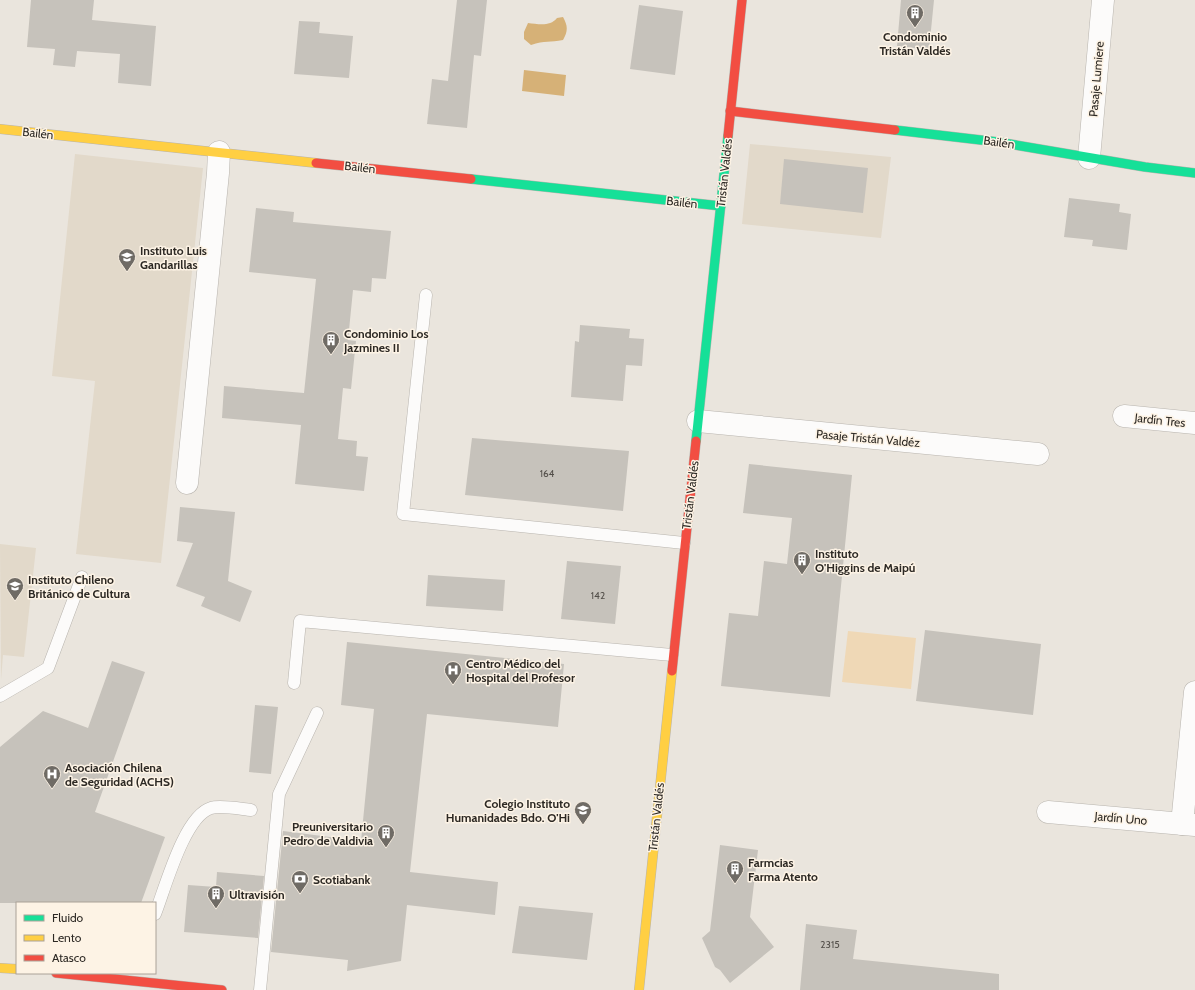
<svg xmlns="http://www.w3.org/2000/svg" width="1195" height="990" font-family="Cabin,sans-serif">
	<style>
		.built { fill: #e2d9ca }
		.green { fill: #efd8b6 }
		.water { fill: #d6b177 }
		.building { fill: #c6c2bb }
		.lines { fill: none; stroke-linecap: round; stroke-linejoin: round }
		.lane-casing { stroke: #b8b4ae; stroke-width: 13 }
		.street-casing { stroke: #b8b4ae; stroke-width: 23 }
		.fast-casing { stroke: #b8b4ae; stroke-width: 10 }
		.slow-casing { stroke: #b8b4ae; stroke-width: 10 }
		.jam-casing { stroke: #b8b4ae; stroke-width: 10 }
		.lane { stroke: #fcfbfa; stroke-width: 12 }
		.street { stroke: #fcfbfa; stroke-width: 22 }
		.fast { stroke: #16e098; stroke-width: 9 }
		.slow { stroke: #ffcf43; stroke-width: 9 }
		.jam { stroke: #f24e42; stroke-width: 9 }
		.labels { text-anchor: middle; dominant-baseline: central; stroke-width: 3; stroke-linejoin: round; paint-order: stroke }
		.number-label { font-size: 10px; fill: #534f4a }
		.poi-label { font-size: 12px; font-weight: bold; fill: #2d2924; stroke: #fdf3e5; text-anchor: start }
		.street-label { font-size: 12px; fill: #2d2924; stroke: #fdf3e5 }
	</style>
	<rect width="100%" height="100%" fill="#eae5dd"/>
	<g class="built">
		<path d="M750 144 891 157 881 238 742 224Z"/>
		<path d="M75 154 203 168 161 563 76 554 95 381 52 376Z"/>
		<path d="M0 544 36 548 24 657 3 655 1 680Z"/>
	</g>
	<path class="green" d="M848 631 916 638 911 689 842 682Z"/>
	<g class="water">
		<path d="M563 17C568 26 568 31 563 40 550 43 545 40 531 45L524 39V32L528 23C538 24 550 27 557 18Z"/>
		<path d="M524 70 566 75 564 96 522 91Z"/>
	</g>
	<g class="building">
		<path d="M31 0H94L92 20 156 26 151 86 118 83 120 54 77 51 75 67 53 65 55 49 27 47Z"/>
		<path d="M457 0H487L481 56 474 55 467 128 427 124 432 79 448 81Z"/>
		<path d="M901 0H934L929 50 897 46Z"/>
		<path d="M639 5 683 11 675 75 630 69Z"/>
		<path d="M299 21 320 22 319 33 353 36 349 78 294 74Z"/>
		<path d="M784 159 868 168 863 213 780 204Z"/>
		<path d="M1069 198 1120 204 1119 212 1131 214 1127 250 1092 246 1093 240 1064 237Z"/>
		<path d="M256 208 294 212 293 222 391 231 386 279 372 278 371 292 353 290 348 340 356 341 351 389 343 388 338 439 357 441 356 456 368 457 364 491 295 484 301 425 222 418 224 386 304 393 316 279 249 272Z"/>
		<path d="M580 325 630 329 629 338 644 339 642 366 626 365 623 401 571 397 575 341 579 342Z"/>
		<path d="M472 438 629 451 623 511 465 495Z"/>
		<path d="M749 464 852 475 830 697 721 686 729 613 758 616 764 561 787 564 792 518 743 513Z"/>
		<path d="M180 507 235 512 228 581 252 591 240 622 201 606 205 597 176 586 193 543 177 541Z"/>
		<path d="M567 561 621 566 615 624 561 619Z"/>
		<path d="M428 575 505 580 503 611 426 606Z"/>
		<path d="M925 630 1041 644 1033 715 916 701Z"/>
		<path d="M347 642 564 664 558 727 427 714 410 872 498 882 495 915 407 905 401 961 347 971 348 960 271 952 283 831 361 841 374 709 341 705Z"/>
		<path d="M112 661 145 672 95 812 165 837 141 903H0V747L43 711 88 728Z"/>
		<path d="M255 705 278 707 271 774 249 772Z"/>
		<path d="M720 845 758 850 750 917 774 947 730 983 720 970 715 967 702 938 710 931Z"/>
		<path d="M217 872 264 876 258 938 184 932 188 885 216 887Z"/>
		<path d="M519 906 593 913 587 960 512 953Z"/>
		<path d="M806 924 857 930 853 959 999 974V990H800Z"/>
	</g>
	<g class="lines">
		<defs>
			<g id="lane">
				<path d="M426 295 403 514 684 543"/>
				<path d="M294 683 300 621 672 655"/>
				<path d="M0 696 48 668 82 577"/>
				<path d="M155 914C165 889 184 816 211 808 220 805 241 809 251 810"/>
				<path d="M260 990 279 794 317 713"/>
			</g>
			<g id="street">
				<path d="M1089 158 1103 0"/>
				<path d="M1124 416 1195 423"/>
				<path d="M698 421 1038 454"/>
				<path d="M187 483 218 173 219 152"/>
				<path d="M1048 812 1195 825"/>
				<path d="M1182 824 1195 692"/>
			</g>
			<g id="fast">
				<path d="M895 130 998 142 1145 167 1195 173"/>
				<path d="M471 179 721 206"/>
				<path d="M696 441 728 136"/>
			</g>
			<g id="slow">
				<path d="M0 129 316 163"/>
				<path d="M0 968 17 969"/>
				<path d="M639 990 672 671"/>
			</g>
			<g id="jam">
				<path d="M730 111 895 130"/>
				<path d="M728 136 742 0"/>
				<path d="M316 163 471 179"/>
				<path d="M672 671 696 441"/>
				<path d="M56 973 222 990"/>
			</g>
		</defs>
		<use href="#lane" class="lane-casing"/>
		<use href="#street" class="street-casing"/>
		<use href="#fast" class="fast-casing"/>
		<use href="#slow" class="slow-casing"/>
		<use href="#jam" class="jam-casing"/>
		<use href="#lane" class="lane"/>
		<use href="#street" class="street"/>
		<use href="#fast" class="fast"/>
		<use href="#slow" class="slow"/>
		<use href="#jam" class="jam"/>
	</g>
	<defs>
		<symbol id="building-pin" viewBox="-11 -11 22 30"><path d="M0 17L-7.5 6A9.5 9.5 0 1 1 7.5 6Z" fill="#6f6b65" stroke="#fdf3e5"/><path d="M-4-6H4V6H1V3H-1V6H-4ZM-2.5-4.3h1.7v1.8h-1.7ZM.8-4.3h1.7v1.8H.8ZM-2.5-1h1.7V.8h-1.7ZM.8-1h1.7V.8H.8Z" fill="#fff"/></symbol>
		<symbol id="school-pin" viewBox="-11 -11 22 30"><path d="M0 17L-7.5 6A9.5 9.5 0 1 1 7.5 6Z" fill="#6f6b65" stroke="#fdf3e5"/><path d="M0-5L7-2L0 1L-7-2ZM-4 1L0 2.5L4 1V4Q0 6-4 4Z" fill="#fff"/></symbol>
		<symbol id="university-pin" viewBox="-11 -11 22 30"><path d="M0 17L-7.5 6A9.5 9.5 0 1 1 7.5 6Z" fill="#6f6b65" stroke="#fdf3e5"/><path d="M0-5L7-2L0 1L-7-2ZM-4 1L0 2.5L4 1V4Q0 6-4 4Z" fill="#fff"/></symbol>
		<symbol id="hospital-pin" viewBox="-11 -11 22 30"><path d="M0 17L-7.5 6A9.5 9.5 0 1 1 7.5 6Z" fill="#6f6b65" stroke="#fdf3e5"/><path d="M-5-5h3v3.5h4V-5h3V5h-3V1.5h-4V5h-3Z" fill="#fff"/></symbol>
		<symbol id="bank-pin" viewBox="-11 -11 22 30"><path d="M0 17L-7.5 6A9.5 9.5 0 1 1 7.5 6Z" fill="#6f6b65" stroke="#fdf3e5"/><path d="M-6-4H6V4H-6ZM0-2.3a2.3 2.3 0 1 0 0 4.6a2.3 2.3 0 1 0 0-4.6Z" fill="#fff"/></symbol>
	</defs>
	<g fill-rule="evenodd">
		<use href="#building-pin" x="905" y="3" width="20" height="27"/>
		<use href="#school-pin" x="117" y="247" width="20" height="27"/>
		<use href="#building-pin" x="321" y="330" width="20" height="27"/>
		<use href="#building-pin" x="792" y="550" width="20" height="27"/>
		<use href="#university-pin" x="5" y="576" width="20" height="27"/>
		<use href="#hospital-pin" x="443" y="660" width="20" height="27"/>
		<use href="#hospital-pin" x="42" y="764" width="20" height="27"/>
		<use href="#school-pin" x="573" y="800" width="20" height="27"/>
		<use href="#building-pin" x="376" y="823" width="20" height="27"/>
		<use href="#building-pin" x="725" y="859" width="20" height="27"/>
		<use href="#bank-pin" x="290" y="869" width="20" height="27"/>
		<use href="#building-pin" x="206" y="884" width="20" height="27"/>
	</g>
	<g class="labels">
		<g class="number-label">
			<text x="547" y="473">164</text>
			<text x="598" y="595">142</text>
			<text x="830" y="944">2315</text>
		</g>
		<g class="poi-label">
			<text x="915" y="36" text-anchor="middle">Condominio<tspan x="915" dy="14">Tristán Valdés</tspan></text>
			<text x="140" y="250">Instituto Luis<tspan x="140" dy="14">Gandarillas</tspan></text>
			<text x="344" y="333">Condominio Los<tspan x="344" dy="14">Jazmines II</tspan></text>
			<text x="815" y="553">Instituto<tspan x="815" dy="14">O'Higgins de Maipú</tspan></text>
			<text x="28" y="579">Instituto Chileno<tspan x="28" dy="14">Británico de Cultura</tspan></text>
			<text x="466" y="663">Centro Médico del<tspan x="466" dy="14">Hospital del Profesor</tspan></text>
			<text x="65" y="767">Asociación Chilena<tspan x="65" dy="14">de Seguridad (ACHS)</tspan></text>
			<text x="570" y="803" text-anchor="end">Colegio Instituto<tspan x="570" dy="14">Humanidades Bdo. O'Hi</tspan></text>
			<text x="373" y="826" text-anchor="end">Preuniversitario<tspan x="373" dy="14">Pedro de Valdivia</tspan></text>
			<text x="748" y="862">Farmcias<tspan x="748" dy="14">Farma Atento</tspan></text>
			<text x="313" y="879">Scotiabank</text>
			<text x="229" y="894">Ultravisión</text>
		</g>
		<g class="street-label">
			<text transform="translate(1096 79) rotate(-85)">Pasaje Lumiere</text>
			<text transform="translate(38 133) rotate(6)">Bailén</text>
			<text transform="translate(999 142) rotate(8)">Bailén</text>
			<text transform="translate(360 167) rotate(6)">Bailén</text>
			<text transform="translate(724 173) rotate(-84)">Tristán Valdés</text>
			<text transform="translate(682 202) rotate(6)">Bailén</text>
			<text transform="translate(1160 420) rotate(6)">Jardín Tres</text>
			<text transform="translate(868 438) rotate(5)">Pasaje Tristán Valdéz</text>
			<text transform="translate(690 495) rotate(-83)">Tristán Valdés</text>
			<text transform="translate(656 817) rotate(-84)">Tristán Valdés</text>
			<text transform="translate(1121 818) rotate(5)">Jardín Uno</text>
		</g>
	</g>
	<rect x="16" y="902" width="140" height="72" fill="#fdf3e5" stroke="#aaa298"/>
	<rect x="24" y="915" width="20" height="6" fill="#16e098" stroke="#aaa298"/>
	<text x="52" y="922" font-size="12" fill="#2d2924">Fluido</text>
	<rect x="24" y="935" width="20" height="6" fill="#ffcf43" stroke="#aaa298"/>
	<text x="52" y="942" font-size="12" fill="#2d2924">Lento</text>
	<rect x="24" y="955" width="20" height="6" fill="#f24e42" stroke="#aaa298"/>
	<text x="52" y="962" font-size="12" fill="#2d2924">Atasco</text>
</svg>
